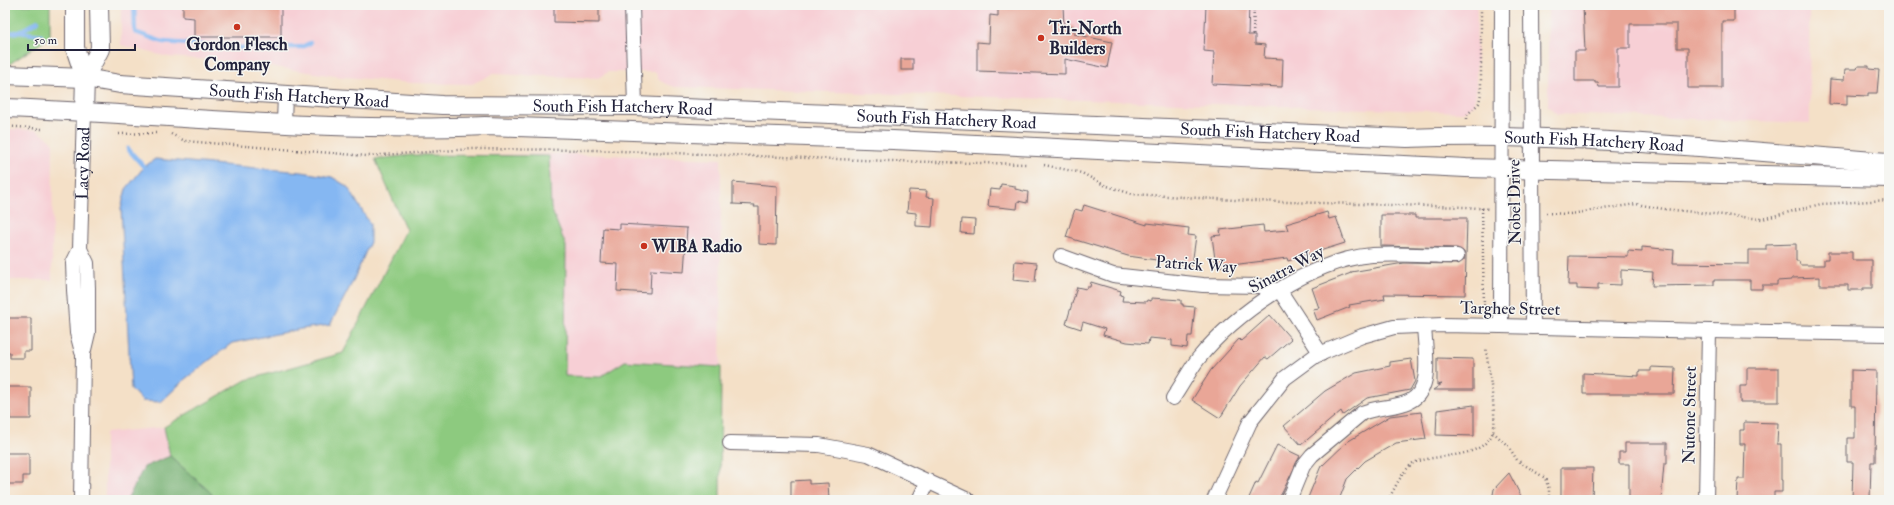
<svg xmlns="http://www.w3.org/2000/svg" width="1894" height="505" viewBox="0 0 1894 505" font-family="'IM FELL Double Pica',serif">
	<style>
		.built { fill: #f7cfd5 }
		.green { fill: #8dca7f; stroke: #58765d }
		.forest { fill: #72ae6e; stroke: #4a6854 }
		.water { fill: #85b7f2; stroke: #546c96 }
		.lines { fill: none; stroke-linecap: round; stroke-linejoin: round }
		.stream { stroke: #85b7f2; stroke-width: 4.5 }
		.building { fill: #e9a697 }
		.minor-casing { stroke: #6c646c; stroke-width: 16 }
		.major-casing { stroke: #6c646c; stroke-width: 20 }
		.path { stroke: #6c646c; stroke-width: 2.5; stroke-dasharray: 1 3; stroke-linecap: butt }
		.minor { stroke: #fff; stroke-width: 14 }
		.major { stroke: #fff; stroke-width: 18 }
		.poi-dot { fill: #c8321e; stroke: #f6f6f2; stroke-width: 1.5 }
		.labels { text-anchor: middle; stroke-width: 3; stroke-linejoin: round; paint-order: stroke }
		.poi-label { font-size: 17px; font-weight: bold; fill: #22223b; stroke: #f6f6f2; text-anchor: start }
		.street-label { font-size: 17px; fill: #22223b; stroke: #f6f6f2 }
	</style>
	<rect width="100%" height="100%" fill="#f6f6f2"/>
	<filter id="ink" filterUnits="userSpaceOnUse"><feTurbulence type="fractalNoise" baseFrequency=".025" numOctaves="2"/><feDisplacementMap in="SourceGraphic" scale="8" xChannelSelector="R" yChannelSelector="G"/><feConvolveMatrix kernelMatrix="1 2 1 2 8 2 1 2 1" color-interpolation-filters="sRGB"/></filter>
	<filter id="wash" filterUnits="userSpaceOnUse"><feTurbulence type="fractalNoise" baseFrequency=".012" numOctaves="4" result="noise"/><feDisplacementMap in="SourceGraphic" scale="16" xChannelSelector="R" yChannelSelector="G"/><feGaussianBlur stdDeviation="0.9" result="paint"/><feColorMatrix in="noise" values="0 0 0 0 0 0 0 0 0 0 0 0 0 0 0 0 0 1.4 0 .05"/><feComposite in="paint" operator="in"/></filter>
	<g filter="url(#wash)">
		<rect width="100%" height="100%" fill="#f4e0c7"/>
		<g class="built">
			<path d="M121 5H1477L1476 94 1473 105 1463 112 675 87 666 84 659 80 656 72H608L598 78 493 74 472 84 412 83 335 76 242 62 168 57 121 45Z"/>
			<path d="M1548 5H1809L1810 123 1557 114 1548 106Z"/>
			<path d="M5 129 36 130 47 137 53 143 52 280H5Z"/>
			<path d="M575 154 721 159 720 500H105V433L164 427 246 380 343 353 406 230 413 155Z"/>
		</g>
		<g class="green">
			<path d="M5 5H50V37L8 65H5Z"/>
			<path d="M413 155 549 156 551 208 566 246 565 376 600 377 625 361 721 367 720 500H214L211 493 170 456 164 427 246 380 343 353 406 230 375 159Z"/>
		</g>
		<path class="forest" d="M170 456 211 493 214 500H127L144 467Z"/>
		<path class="water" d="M155 159 302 172 332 177 348 187 370 224V242L353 281 330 325 301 329 232 343 185 379 161 402 142 401 131 389 121 208 126 189 144 167Z"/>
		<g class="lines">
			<g class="stream">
				<path d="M134 5 135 32 163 42 244 48 302 47 310 43"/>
				<path d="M19 32 38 21"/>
				<path d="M5 33 19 32 41 35"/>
				<path d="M128 149 144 167"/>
			</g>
		</g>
		<g id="blocks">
			<g class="building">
				<path d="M183 5H281V37H194V18L183 17Z"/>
				<path d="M554 5H599V23L554 22Z"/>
				<path d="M998 5H1063L1064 26H1074V34L1112 42 1107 68 1065 59V74L977 71V42L989 43 990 15 998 16Z"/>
				<path d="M1206 5H1249L1248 35H1255V44L1265 45 1264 58 1283 59 1282 87 1212 84 1214 52 1204 51Z"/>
				<path d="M1583 5H1734V21H1722V88H1688V48H1677V24H1630V48H1618V87H1599L1598 83H1595V81H1575V51H1585Z"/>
				<rect x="901" y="59" width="12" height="11"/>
				<path d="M1858 66H1869V69L1879 70 1877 93H1868V96L1847 95V105L1829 104 1830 79 1844 80 1845 69H1857Z"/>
				<path d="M733 182 777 186 776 245 759 244V207H754L755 205 733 204Z"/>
				<path d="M1001 184 1015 186V189L1028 192 1027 203 1018 201 1017 209 988 206 990 189 1000 190Z"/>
				<path d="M909 190 927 191 926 197 934 198 932 227 916 226V213L907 212Z"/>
				<path d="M1084 205 1147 225V223L1189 228 1188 235 1196 236 1192 265 1128 256 1066 237 1075 209 1082 211Z"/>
				<path d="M1327 212 1329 219 1336 217 1345 243 1288 261 1287 258 1216 267 1212 236 1221 235 1220 230 1263 225 1264 232 1288 230 1286 224Z"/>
				<path d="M1381 215H1415V218H1467L1465 295 1384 294 1385 299 1349 305 1350 307 1317 320 1313 309 1319 308 1312 288 1351 273V272L1404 263 1457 264 1464 260V252L1457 248 1381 246Z"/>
				<path d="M962 219 975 220 974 234 961 233Z"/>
				<path d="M620 224 687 228 684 272 651 270 650 293 617 291 618 264 601 263 603 228 620 229Z"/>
				<path d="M1796 244V261H1799L1800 265H1824V259H1828V252H1852V260H1872V288H1863V290H1848V285H1820V277L1792 278V280L1777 281V285H1762V289H1750V280H1714V285L1652 286 1653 272 1621 270V285L1598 284V290L1577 289V285H1568L1569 256 1628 257V251L1642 252V247L1674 250 1673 263 1749 264V250H1766V245Z"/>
				<path d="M1015 261 1037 263 1035 282 1013 280Z"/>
				<path d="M1091 282 1121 291 1120 295 1123 296 1122 301 1146 302 1147 300 1151 301V298L1181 300V304H1183V306L1195 307 1192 336H1188L1187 348 1172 346V340L1149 338 1148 344 1127 342 1103 335 1105 329 1083 322 1081 329 1066 324 1077 287 1086 289 1087 287H1090Z"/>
				<path d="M1270 315 1291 339 1268 359 1265 357 1240 386 1220 418 1192 400 1211 370 1239 339 1241 341Z"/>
				<path d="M6 318H31V351H24V358H10V352H6Z"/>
				<path d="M1437 358 1473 359V390H1433L1442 384 1437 385Z"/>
				<path d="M1411 359 1415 381 1410 390 1367 398 1343 415 1341 411 1301 445 1284 426 1325 391 1356 373 1390 366V362Z"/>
				<path d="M1651 367 1675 368 1674 394H1583V373L1639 376V371H1651Z"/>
				<path d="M1747 368H1779V402H1740V386H1747Z"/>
				<path d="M1851 370 1876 371 1875 462H1871L1870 500H1852L1853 462H1847V438H1855V406H1851Z"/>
				<path d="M5 387H31V419H10V411H5Z"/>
				<path d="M1474 405V436L1436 435 1437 410Z"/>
				<path d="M1421 412 1426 439 1396 443 1365 461 1347 479 1339 500H1307L1321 466H1322L1347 442 1390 416Z"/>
				<path d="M1744 422 1778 423 1777 444H1781V480H1782V492H1774V500H1737L1738 479H1744L1745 444H1740V430H1744Z"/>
				<path d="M1625 443H1667V464H1664L1661 500H1629V464H1619V452H1625Z"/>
				<path d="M1277 445 1300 456 1283 491 1278 500H1248L1256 482 1258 483Z"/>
				<path d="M5 453H29V476H23V484H5Z"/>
				<path d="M1561 468H1593L1592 500H1561Z"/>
				<path d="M1509 473 1523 500H1492L1494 489Z"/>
				<path d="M809 480V484L828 483 829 500H791V481Z"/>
			</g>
		</g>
	</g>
	<g filter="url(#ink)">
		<use href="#blocks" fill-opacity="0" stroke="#6c646c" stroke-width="1"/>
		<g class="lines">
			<defs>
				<g id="minor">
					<path d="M632 5 635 106"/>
					<path d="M1531 5 1533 327"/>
					<path d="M284 123 285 94"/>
					<path d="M80 249 87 263 88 288V333L83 354 81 500"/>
					<path d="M1061 256 1113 275 1203 285 1259 286 1280 291 1321 354"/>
					<path d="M1501 326 1502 5"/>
					<path id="s1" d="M82 352 77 333 74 290 73 263 80 249 84 112"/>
					<path d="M1173 398C1182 385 1189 371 1198 359 1235 313 1311 260 1372 255 1400 253 1429 256 1457 256"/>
					<path d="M730 443 819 445 868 454 968 500"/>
					<path d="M919 500 928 481"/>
					<path d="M1214 500 1250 422 1285 378 1315 356 1362 336 1394 327 1442 325 1501 326 1709 331 1889 334"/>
					<path d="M1289 500 1303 466 1312 455 1362 413C1376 407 1391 408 1405 403 1435 394 1425 351 1424 326"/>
					<path d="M1706 500 1709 331"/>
				</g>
				<g id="major">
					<path d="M75 5V48L85 78 84 112"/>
					<path id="s2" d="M5 75 85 78 120 84 442 105 635 106 1407 138C1568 132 1729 150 1889 162"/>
					<path d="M85 78 100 49 99 5"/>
					<path d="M5 108C165 114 325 133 485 126L893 140 1466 168 1889 178"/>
				</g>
			</defs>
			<use href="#minor" class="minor-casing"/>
			<use href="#major" class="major-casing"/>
			<g class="path">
				<path d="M1253 35 1254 5"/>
				<path d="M1467 119V115L1479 103 1481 93V5"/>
				<path d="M5 126 42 129"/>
				<path d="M119 134 156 133"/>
				<path d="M171 134 185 141 367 156 473 149 594 150 888 161 1027 164"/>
				<path d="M1044 165 1082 173 1104 185 1132 194 1251 201 1466 207 1489 209"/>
				<path d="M1482 208 1484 307"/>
				<path d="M1546 213 1570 214 1636 204 1664 209 1762 219 1821 204 1889 200"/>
				<path d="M1493 432 1509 447 1517 460 1545 478 1549 489V500"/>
				<path d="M1388 500C1395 488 1401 473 1412 464 1414 462 1419 461 1423 460 1445 454 1483 458 1493 432 1498 418 1487 365 1486 347"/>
			</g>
			<use href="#minor" class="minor"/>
			<use href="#major" class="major"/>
		</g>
	</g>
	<g class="poi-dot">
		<circle cx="237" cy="27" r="4"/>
		<circle cx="1041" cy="38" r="4"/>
		<circle cx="644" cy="246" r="4"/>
	</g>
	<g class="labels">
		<g class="poi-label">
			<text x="1049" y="34">Tri-North<tspan x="1049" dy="20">Builders</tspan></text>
			<text x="237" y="50" text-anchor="middle">Gordon Flesch<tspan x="237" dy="20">Company</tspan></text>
			<text x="652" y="252">WIBA Radio</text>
		</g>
		<g class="street-label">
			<text dy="6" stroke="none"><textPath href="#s2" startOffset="295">South Fish Hatchery Road</textPath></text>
			<text dy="6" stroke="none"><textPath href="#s2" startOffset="619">South Fish Hatchery Road</textPath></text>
			<text dy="6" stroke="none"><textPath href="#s2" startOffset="943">South Fish Hatchery Road</textPath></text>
			<text dy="6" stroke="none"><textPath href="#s2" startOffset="1267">South Fish Hatchery Road</textPath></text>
			<text dy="6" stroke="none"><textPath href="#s2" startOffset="1591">South Fish Hatchery Road</textPath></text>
			<text dy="6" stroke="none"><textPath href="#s1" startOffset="191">Lacy Road</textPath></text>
			<text transform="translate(1514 202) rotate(-91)" y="6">Nobel Drive</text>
			<text transform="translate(1196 264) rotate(4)" y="6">Patrick Way</text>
			<text transform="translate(1286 269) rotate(-28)" y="6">Sinatra Way</text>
			<text transform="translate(1510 308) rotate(1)" y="6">Targhee Street</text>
			<text transform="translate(1689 415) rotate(-89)" y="6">Nutone Street</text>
		</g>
	</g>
	<rect width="1894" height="505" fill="none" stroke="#f6f6f2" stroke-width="20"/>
	<path d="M28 44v6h107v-6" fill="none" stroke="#22223b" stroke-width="2"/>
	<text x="34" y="44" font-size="12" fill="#22223b" stroke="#f6f6f2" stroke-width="3" paint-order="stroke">50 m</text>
</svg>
